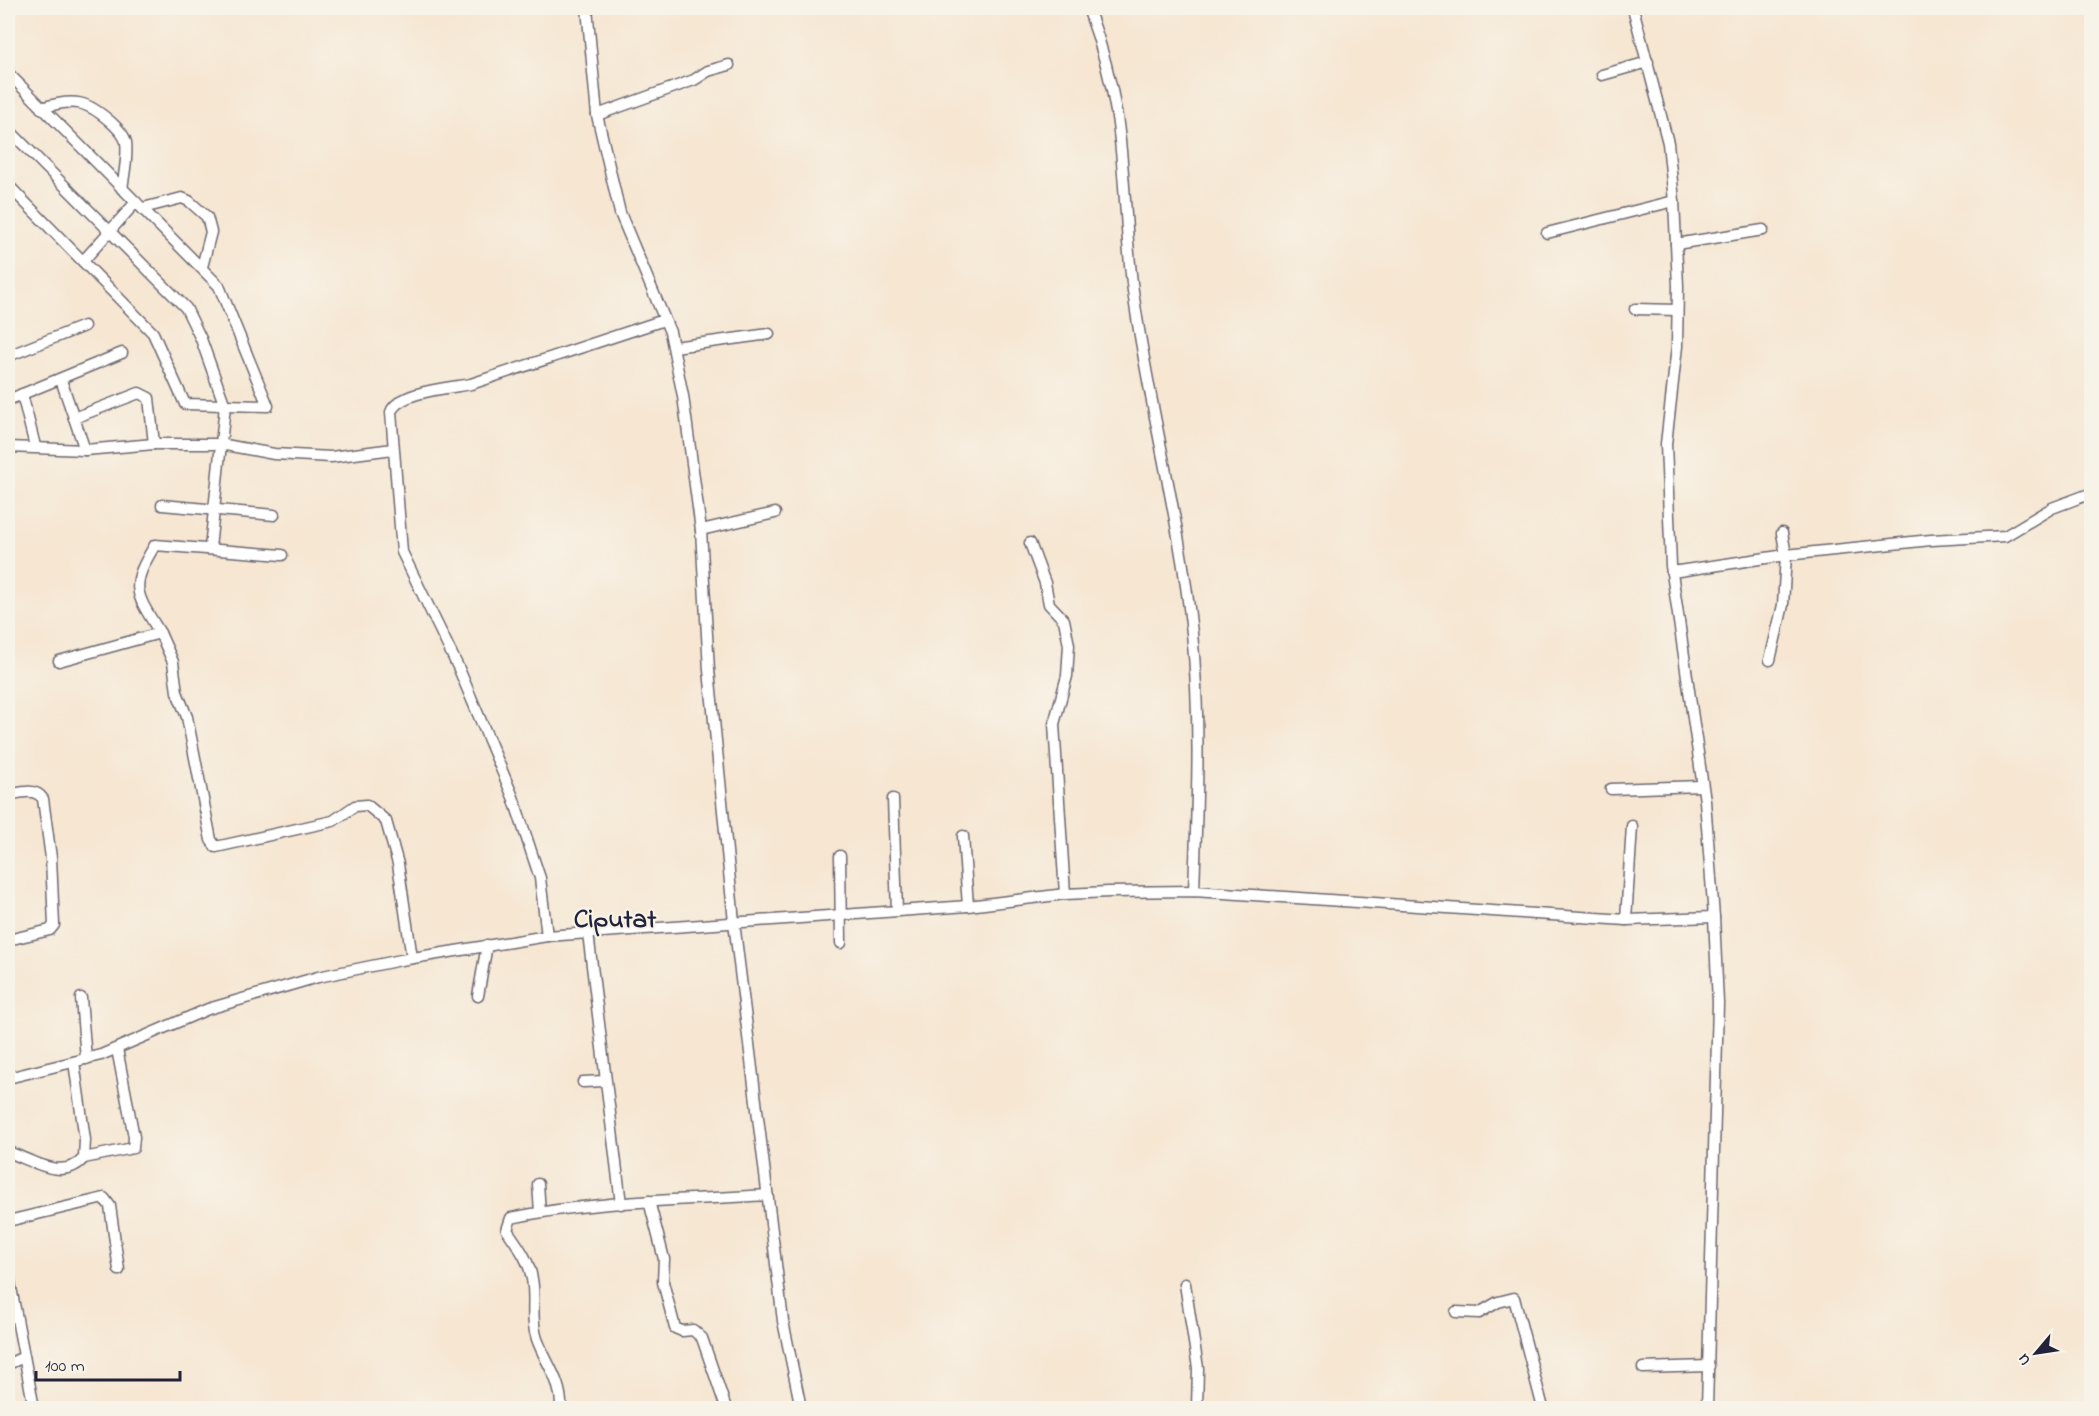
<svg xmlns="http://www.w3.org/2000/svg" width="2099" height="1416" viewBox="0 0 2099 1416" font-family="'Indie Flower',sans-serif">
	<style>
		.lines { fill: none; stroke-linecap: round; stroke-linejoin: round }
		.street-casing { stroke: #6c6770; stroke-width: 13 }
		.street { stroke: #fff; stroke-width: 10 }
		.labels { text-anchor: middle; stroke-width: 4.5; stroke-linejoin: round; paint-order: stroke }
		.quarter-label { font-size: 27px; font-weight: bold; fill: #22223b; stroke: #f7f3e8 }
	</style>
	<rect width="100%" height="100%" fill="#f7f3e8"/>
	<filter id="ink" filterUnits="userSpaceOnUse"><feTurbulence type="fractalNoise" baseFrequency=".0167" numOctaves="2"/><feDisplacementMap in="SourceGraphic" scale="12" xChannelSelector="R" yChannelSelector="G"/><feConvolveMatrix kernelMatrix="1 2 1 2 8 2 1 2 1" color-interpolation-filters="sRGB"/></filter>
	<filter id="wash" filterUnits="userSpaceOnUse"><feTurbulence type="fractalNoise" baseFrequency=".008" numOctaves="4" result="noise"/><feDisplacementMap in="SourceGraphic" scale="24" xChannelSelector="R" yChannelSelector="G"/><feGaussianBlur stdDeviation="1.35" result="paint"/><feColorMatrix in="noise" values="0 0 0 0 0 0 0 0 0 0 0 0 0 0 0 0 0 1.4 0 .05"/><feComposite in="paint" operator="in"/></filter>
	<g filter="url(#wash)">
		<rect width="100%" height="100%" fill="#f6e6d2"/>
	</g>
	<g filter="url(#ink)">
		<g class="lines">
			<defs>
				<g id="street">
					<path d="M587 8 597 115 620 213 670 332 683 396 701 530 709 670 734 922 783 1321 801 1408"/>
					<path d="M1088 8C1101 43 1111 79 1117 117 1126 177 1125 238 1134 298 1150 410 1180 520 1192 633 1201 720 1197 803 1194 891"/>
					<path d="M1633 8 1668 143 1674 201 1678 286 1677 346 1666 444 1671 566 1705 801 1714 917 1718 1003 1707 1408"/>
					<path d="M8 73 219 286 268 406 185 404 153 333 8 185"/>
					<path d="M1602 75 1648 62"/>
					<path d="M41 108C74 98 87 100 113 124 118 129 124 134 126 142 128 157 124 174 122 189"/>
					<path d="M597 115 694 80 708 71 729 65"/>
					<path d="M8 129 186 308 201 339 225 406 210 548"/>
					<path d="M143 208 182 198 189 201 207 217 211 232 202 267"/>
					<path d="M1547 233 1674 201"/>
					<path d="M1676 244 1763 230"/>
					<path d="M83 261 136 202"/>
					<path d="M1635 309 1677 310"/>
					<path d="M674 347 769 334"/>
					<path d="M8 356 84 326"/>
					<path d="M61 380 85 450"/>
					<path d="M22 394 35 446"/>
					<path d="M8 400 122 353"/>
					<path d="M74 418 139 393 149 398 154 444"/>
					<path d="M8 447 85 450 154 444H220L274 454 331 457 393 449"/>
					<path d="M162 505 274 515"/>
					<path d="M701 530 775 513"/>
					<path d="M1030 543 1045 583 1049 604 1064 620 1069 645 1067 676 1054 724 1065 894"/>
					<path d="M1672 572 1786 555 1931 540 2005 536 2052 508 2092 493"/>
					<path d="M160 633 173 662 177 692 187 717 211 840 216 847 333 821 355 806 367 805 386 821 398 864 412 958"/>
					<path d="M1770 660 1783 605 1786 555 1782 533"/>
					<path d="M59 661 160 633C135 592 129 588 155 545L282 555"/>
					<path d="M1611 789 1702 786"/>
					<path d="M8 795C20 793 35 787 43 799L51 858 54 925 50 930 8 940"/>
					<path d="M893 799 897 911"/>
					<path d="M963 836 968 906"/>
					<path d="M840 856 841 943"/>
					<path d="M1626 920 1632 826"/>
					<path d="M588 933 621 1204"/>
					<path d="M547 936 540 878 513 797 459 669 402 552 391 412C399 391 451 388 471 384L664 320"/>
					<path d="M478 996 487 945"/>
					<path d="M81 998 86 1059"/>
					<path d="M8 1078 101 1055 208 1009 318 977 401 960 547 936 968 906 1065 894 1109 892 1194 891 1626 920 1714 917"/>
					<path d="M583 1082 605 1081"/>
					<path d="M8 1152C32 1160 63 1182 84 1158L85 1140 74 1062"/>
					<path d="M84 1158 133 1148 134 1137 117 1049"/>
					<path d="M538 1184 540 1212"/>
					<path d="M649 1201 664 1259 663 1282 675 1328 682 1331 693 1330 702 1338 726 1408"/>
					<path d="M8 1221 104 1198 110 1206 119 1270"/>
					<path d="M8 1272 34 1408"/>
					<path d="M1185 1284 1198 1368 1197 1408"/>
					<path d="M1456 1312 1479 1313 1498 1302 1514 1298 1543 1408"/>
					<path d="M8 1364 24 1357"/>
					<path d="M1643 1368 1709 1366"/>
					<path d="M561 1408C562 1381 546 1364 537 1339 530 1319 536 1299 532 1279 529 1260 518 1246 507 1230L511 1218C595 1200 682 1201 767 1195"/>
				</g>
			</defs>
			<use href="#street" class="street-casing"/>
			<use href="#street" class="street"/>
		</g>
	</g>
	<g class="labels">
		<g class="quarter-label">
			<text x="615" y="927">Ciputat</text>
		</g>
	</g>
	<rect width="2099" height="1416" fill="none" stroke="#f7f3e8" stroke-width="30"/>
	<g transform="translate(2036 1353) rotate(241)" stroke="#f7f3e8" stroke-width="4.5" paint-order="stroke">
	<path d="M0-4.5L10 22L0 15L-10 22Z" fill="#22223b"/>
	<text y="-9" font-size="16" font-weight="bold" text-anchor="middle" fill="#22223b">U</text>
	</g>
	<path d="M36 1371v9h144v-9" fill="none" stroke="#22223b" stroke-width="3"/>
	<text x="45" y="1371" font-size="18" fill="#22223b" stroke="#f7f3e8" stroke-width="4.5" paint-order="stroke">100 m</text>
</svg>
